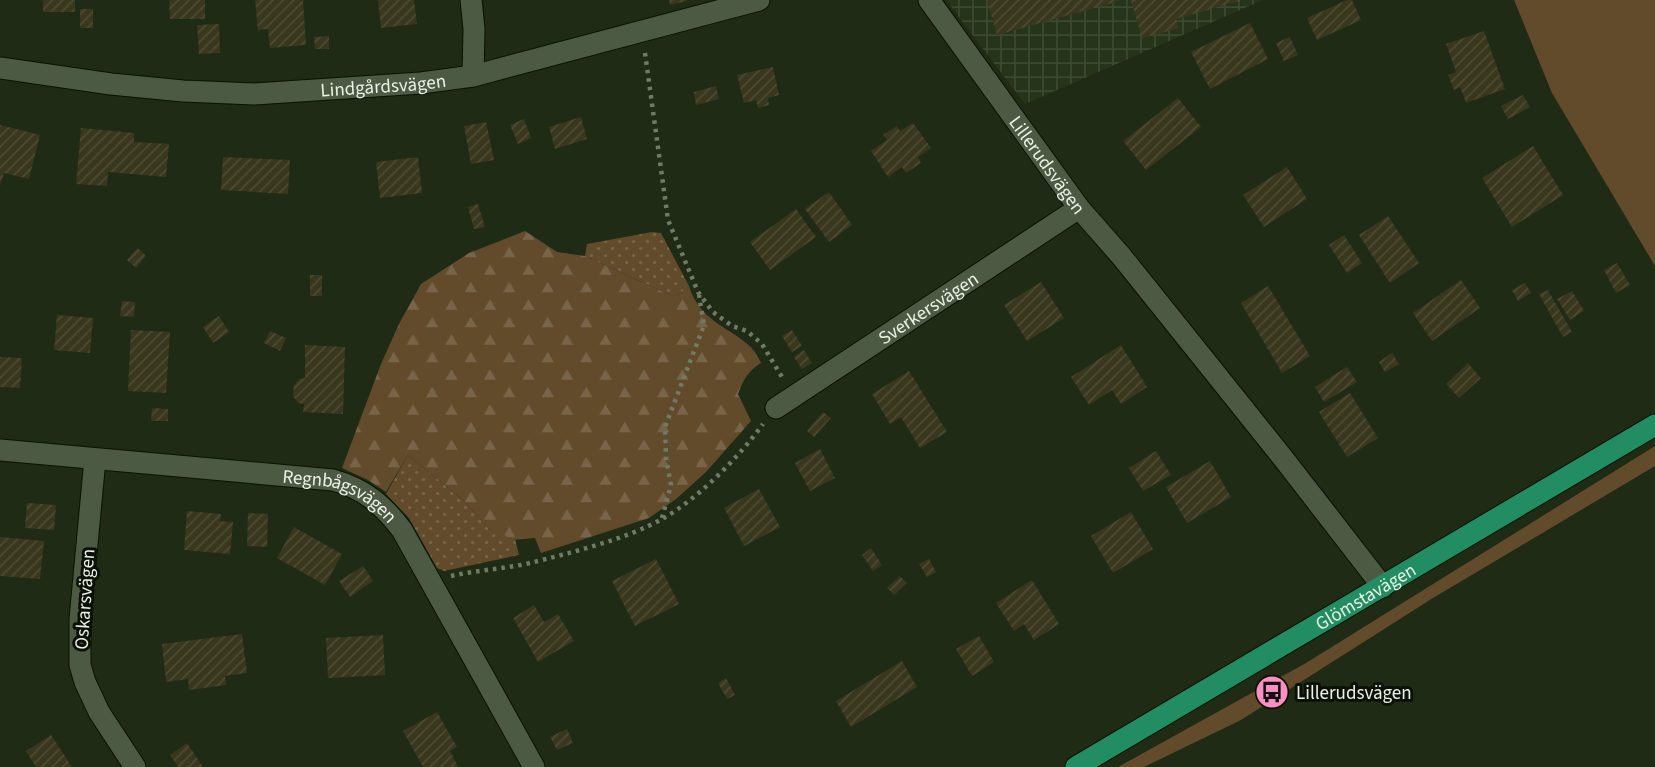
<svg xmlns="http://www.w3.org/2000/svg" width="1655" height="767" viewBox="0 0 1655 767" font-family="'Source Sans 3',sans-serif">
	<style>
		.industrial { fill: url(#industrial-grid) }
		.grass { fill: #614b2a }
		.forest { fill: url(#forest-firs) }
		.park { fill: url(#park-dots) }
		.building { fill: url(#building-hatch) }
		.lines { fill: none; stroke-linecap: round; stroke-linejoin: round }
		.minor-casing { stroke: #081302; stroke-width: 23 }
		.major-casing { stroke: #081302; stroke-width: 23 }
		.path { stroke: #6f7a67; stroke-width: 4.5; stroke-dasharray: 3.5 5; stroke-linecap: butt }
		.minor { stroke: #4c5a43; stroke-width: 21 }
		.major { stroke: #228d62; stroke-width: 21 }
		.labels { text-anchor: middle; stroke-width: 6; stroke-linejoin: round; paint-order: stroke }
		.street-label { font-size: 19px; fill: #eaf2e4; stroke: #0c1108 }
		.poi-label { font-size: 19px; fill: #eaf2e4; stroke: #0c1108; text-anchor: start }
	</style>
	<defs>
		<pattern id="industrial-grid" width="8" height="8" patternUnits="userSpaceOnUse" patternTransform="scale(1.75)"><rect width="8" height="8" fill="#26351a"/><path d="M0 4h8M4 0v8" fill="none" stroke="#3b4930"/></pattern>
		<pattern id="forest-firs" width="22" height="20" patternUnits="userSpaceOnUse" patternTransform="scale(1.75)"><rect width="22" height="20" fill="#614b2a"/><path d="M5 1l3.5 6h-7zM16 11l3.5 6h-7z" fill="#786549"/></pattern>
		<pattern id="park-dots" width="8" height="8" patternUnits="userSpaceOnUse" patternTransform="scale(1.75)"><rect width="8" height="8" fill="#614b2a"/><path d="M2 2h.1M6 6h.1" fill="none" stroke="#786549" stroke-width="1.8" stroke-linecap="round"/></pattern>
		<pattern id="building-hatch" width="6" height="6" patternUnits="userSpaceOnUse" patternTransform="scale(1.75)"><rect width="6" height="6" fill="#39371d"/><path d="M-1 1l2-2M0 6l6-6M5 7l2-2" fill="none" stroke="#4c4b33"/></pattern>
	</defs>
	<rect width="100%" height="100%" fill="#1f2b15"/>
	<path class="industrial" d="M946 0H1263L1025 104Z"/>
	<g class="grass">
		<path d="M1514 0H1655V266L1552 93Z"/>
		<path d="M1655 446V466L1433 598 1241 720 1144 767H1118L1306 663Z"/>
	</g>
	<path class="forest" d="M525 231 557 252 585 256 675 297 689 286C703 331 748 329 761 363 748 371 743 380 738 394L751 421 706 472 676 499 649 518 541 553 535 538 512 540 490 530 463 500 408 455 386 492 368 480 342 468 381 364 399 324 421 284 469 253Z"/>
	<g class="park">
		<path d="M652 232 661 233 689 286 675 297 585 256 587 244Z"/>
		<path d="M408 455 463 500 490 530 515 539 519 555 444 571 437 568 409 518 386 494Z"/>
	</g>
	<g class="building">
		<rect x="43" y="0" width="32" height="12"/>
		<path d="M169 0H205V19H170Z"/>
		<path d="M255 0H303L306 45 270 48 268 29 258 30Z"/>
		<path d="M378 0H414L417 24 381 28Z"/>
		<path d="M669 0H686L687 1 670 5Z"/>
		<path d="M987 0H1119V1L997 35Z"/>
		<path d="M1131 0H1239V1L1176 19 1179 28 1142 38Z"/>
		<path d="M1347 0H1352L1361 20 1317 40 1307 18Z"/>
		<rect x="80" y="9" width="13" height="19"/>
		<path d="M1250 23 1268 59 1210 89 1191 52Z"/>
		<path d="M219 24 220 53 199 54 197 25Z"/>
		<path d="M1484 31 1505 89 1466 103 1460 87 1454 90 1448 75 1456 72 1446 44Z"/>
		<path d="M329 36V49H315L314 37Z"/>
		<path d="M1290 37 1298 55 1284 61 1276 43Z"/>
		<path d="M773 67 779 95 768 98 769 105 758 108 756 100 744 103 737 75Z"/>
		<path d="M716 86 719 99 696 105 694 92Z"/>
		<path d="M1523 95 1530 107 1508 119 1501 106Z"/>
		<path d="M1178 98 1201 127 1146 170 1123 141Z"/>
		<path d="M581 117 587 139 555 149 549 127Z"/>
		<path d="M524 119 531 138 518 144 510 125Z"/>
		<path d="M486 122 494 160 471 164 464 126Z"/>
		<path d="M913 123 931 148 918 157 921 163 906 173 902 167 888 177 871 151 887 140 883 135 897 126 900 131Z"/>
		<path d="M0 125 40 135 29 179 4 173 0 186Z"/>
		<path d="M81 128 134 133V142L169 144 166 177 108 172 107 186 76 184Z"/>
		<path d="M1533 146 1563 195 1512 227 1482 178Z"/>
		<path d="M223 157 290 160 288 194 221 190Z"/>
		<path d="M418 157 422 193 380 198 376 162Z"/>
		<path d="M1287 167 1307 199 1264 227 1243 195Z"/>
		<path d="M829 192 852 225 829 242 805 209Z"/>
		<path d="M478 204 485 227 474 229 468 207Z"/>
		<path d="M796 209 816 237 770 270 750 242Z"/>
		<path d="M1388 216 1419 263 1390 283 1359 235Z"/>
		<path d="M1344 235 1362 263 1347 273 1329 245Z"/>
		<path d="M138 248 146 256 136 268 127 260Z"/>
		<path d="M1617 263 1630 285 1616 293 1604 270Z"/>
		<rect x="310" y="275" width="12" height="21"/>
		<path d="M1461 280 1480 308 1432 341 1413 313Z"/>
		<path d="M1041 282 1064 318 1027 341 1004 305Z"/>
		<path d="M1525 283 1531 293 1518 301 1512 290Z"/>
		<path d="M1268 286 1310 356 1282 373 1241 303Z"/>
		<path d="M1548 290 1572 332 1563 337 1539 294Z"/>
		<path d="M1572 291 1584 311 1570 320 1557 299Z"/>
		<path d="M122 301 135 302 134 317 120 316Z"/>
		<path d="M57 315 93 318 90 353 54 350Z"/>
		<path d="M219 316 229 332 213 343 203 327Z"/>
		<path d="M131 330 170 332 166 393 128 391Z"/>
		<path d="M792 330 802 346 792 352 782 336Z"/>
		<path d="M270 331 286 338 280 351 264 343Z"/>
		<path d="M305 345 345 347 343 414 303 412 304 404 298 403 293 396 294 385 300 379 305 378Z"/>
		<path d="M1121 345 1147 387 1121 404 1112 390 1089 405 1071 377Z"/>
		<path d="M804 350 812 363 802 369 794 357Z"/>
		<path d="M1392 353 1399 364 1385 372 1379 362Z"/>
		<path d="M0 357 22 358 20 388 0 387Z"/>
		<path d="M1468 363 1481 378 1459 398 1446 384Z"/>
		<path d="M1347 367 1357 382 1324 402 1315 387Z"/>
		<path d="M909 371 947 432 920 448 901 417 890 424 872 394Z"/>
		<path d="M1350 393 1378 438 1347 457 1319 412Z"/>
		<path d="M152 408 168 409V421H151Z"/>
		<path d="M823 412 831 418 814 437 807 431Z"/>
		<path d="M820 449 835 478 810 491 795 463Z"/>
		<path d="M1156 451 1171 475 1143 491 1129 468Z"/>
		<path d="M1210 461 1231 497 1187 523 1166 487Z"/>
		<path d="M759 489 780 527 744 546 724 508Z"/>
		<path d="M27 503 56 505 54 530 25 528Z"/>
		<path d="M187 511 221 514 220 521 233 522 230 554 184 550Z"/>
		<path d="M1131 512 1153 549 1113 573 1091 536Z"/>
		<path d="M248 513 268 514 267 547 247 546Z"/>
		<path d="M294 527 342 554 325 585 277 558Z"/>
		<path d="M0 537 44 541 40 579 0 576Z"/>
		<path d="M871 548 882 565 873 571 862 555Z"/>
		<path d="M656 559 679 604 635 626 612 581Z"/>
		<path d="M929 559 936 572 927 577 919 564Z"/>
		<path d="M363 566 373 581 350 597 339 581Z"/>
		<path d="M900 576 907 583 894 595 887 588Z"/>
		<path d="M1032 580 1059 624 1034 640 1024 624 1014 631 996 603Z"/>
		<path d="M534 605 544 622 558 614 574 641 538 662 513 618Z"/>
		<path d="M242 634 247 673 225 676 226 685 189 690 188 679 166 682 162 644Z"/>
		<path d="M383 635 385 675 328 678 326 638Z"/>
		<path d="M979 636 994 662 972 676 956 649Z"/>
		<path d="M902 661 917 687 851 727 836 701Z"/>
		<path d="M726 678 735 695 727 699 718 683Z"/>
		<path d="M437 712 457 747 450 751 458 767H423L403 731Z"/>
		<path d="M567 729 573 743 557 750 550 737Z"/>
		<path d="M51 735 72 767H36L26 751Z"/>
		<path d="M187 743 203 767H178L170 755Z"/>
	</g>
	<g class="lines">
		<defs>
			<g id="minor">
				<path d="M471 0 474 29 473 76"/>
				<path id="s1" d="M929 0 1079 208 1122 257 1283 458 1383 587"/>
				<path id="s2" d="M0 68 111 84 183 91 254 94 421 83 473 76 759 0"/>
				<path id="s3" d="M776 408 1079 208"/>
				<path id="s4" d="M0 450 333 480C365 489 383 505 402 530L534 767"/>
				<path d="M95 459 80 619V665L85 682 99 712 135 767"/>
			</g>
			<g id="major">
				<path id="s5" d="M1076 767 1655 425"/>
			</g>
		</defs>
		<use href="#minor" class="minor-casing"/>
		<use href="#major" class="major-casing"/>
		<g class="path">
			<path d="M645 53 668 220 698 292 713 312 732 326 747 331 762 344 782 377"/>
			<path d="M662 518 671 485 666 458 665 427 704 325 699 295"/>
			<path d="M451 576C477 570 504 569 530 563 570 553 627 539 662 519 698 499 739 457 763 424"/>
		</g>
		<use href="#minor" class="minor"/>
		<use href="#major" class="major"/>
	</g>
	<defs>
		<symbol id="bus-disc" viewBox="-11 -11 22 22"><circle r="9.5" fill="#fc8fc2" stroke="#0c1108"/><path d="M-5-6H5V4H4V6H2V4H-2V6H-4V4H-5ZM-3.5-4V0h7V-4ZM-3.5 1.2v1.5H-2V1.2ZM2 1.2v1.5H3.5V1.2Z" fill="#111"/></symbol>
	</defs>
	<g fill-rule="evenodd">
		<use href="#bus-disc" x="1253" y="673" width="38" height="38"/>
	</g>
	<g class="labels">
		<g class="street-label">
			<text dy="7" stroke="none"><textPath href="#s2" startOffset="385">Lindgårdsvägen</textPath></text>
			<text dy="7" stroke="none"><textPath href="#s1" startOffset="203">Lillerudsvägen</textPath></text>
			<text dy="7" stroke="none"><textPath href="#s3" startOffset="182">Sverkersvägen</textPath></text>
			<text dy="7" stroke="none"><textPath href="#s4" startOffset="346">Regnbågsvägen</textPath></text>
			<text dy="7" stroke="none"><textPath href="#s5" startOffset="336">Glömstavägen</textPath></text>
			<text transform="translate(84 599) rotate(-86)" y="7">Oskarsvägen</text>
		</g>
		<g class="poi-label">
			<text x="1296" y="699">Lillerudsvägen</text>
		</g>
	</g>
</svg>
